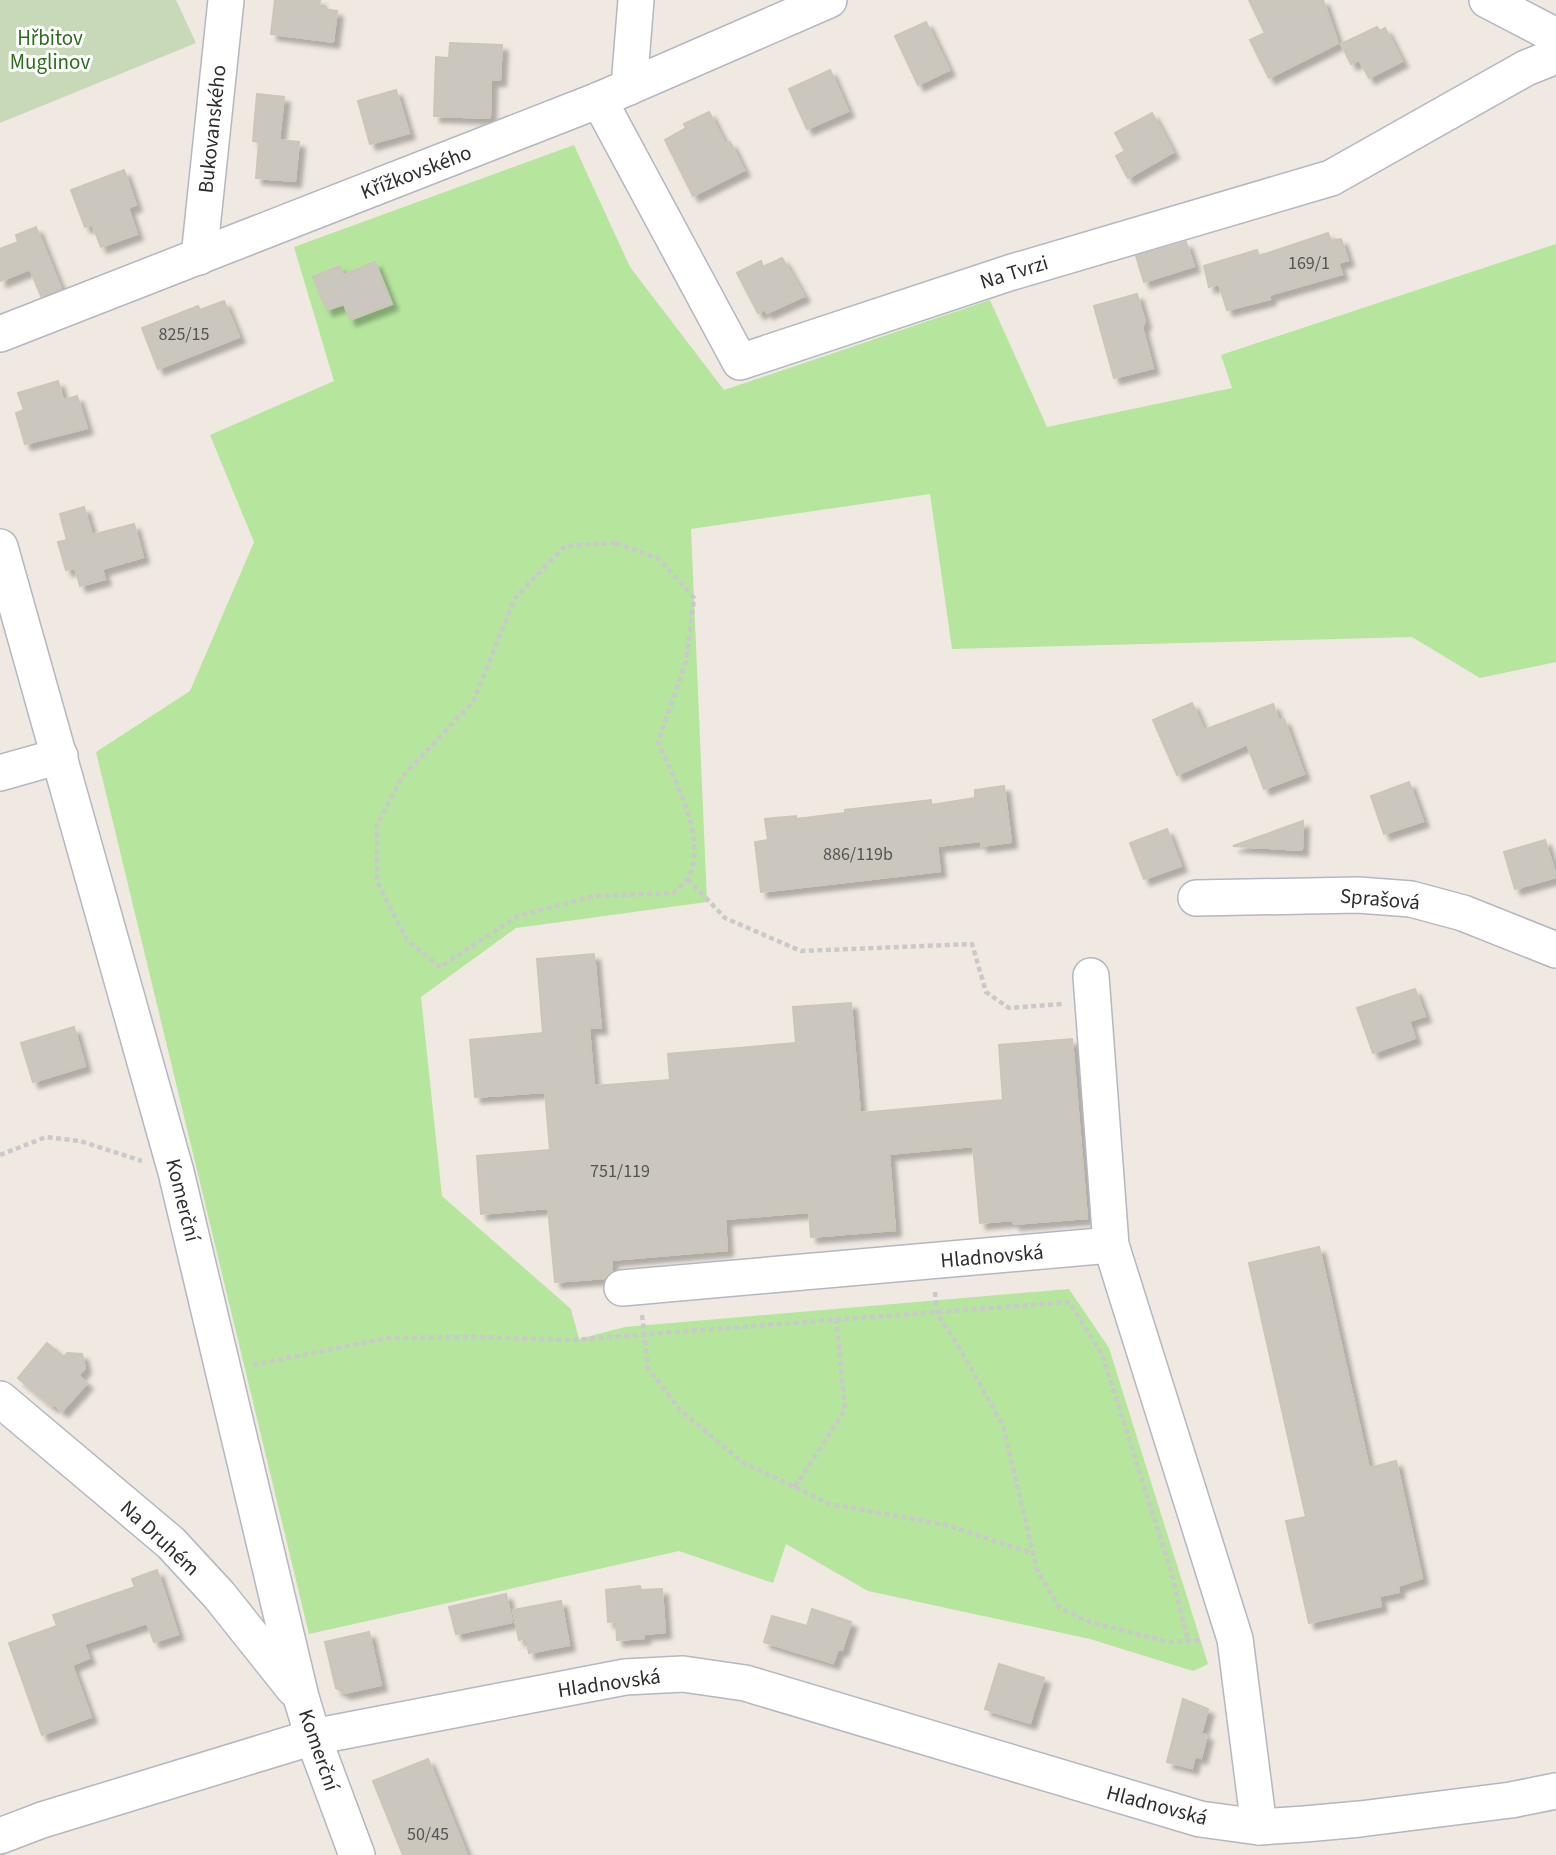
<svg xmlns="http://www.w3.org/2000/svg" width="1556" height="1855" viewBox="0 0 1556 1855" font-family="'Source Sans 3',sans-serif">
	<style>
		.green { fill: #b6e59e }
		.cemetery { fill: #c8d9b8 }
		.building { fill: #cbc7bf; stroke: #cbc5ba; stroke-width: 2; filter: url(#shadow) }
		.lines { fill: none; stroke-linecap: round; stroke-linejoin: round }
		.minor-casing { stroke: #b4b7c1; stroke-width: 38 }
		.path { stroke: #c9c9c9; stroke-width: 4.5; stroke-dasharray: 5 3.5; stroke-linecap: butt }
		.minor { stroke: #fff; stroke-width: 35 }
		.labels { text-anchor: middle; stroke-width: 6; stroke-linejoin: round; paint-order: stroke }
		.number-label { font-size: 18px; fill: #555452 }
		.park-label { font-size: 21px; fill: #2c6e1b; stroke: #fff }
		.street-label { font-size: 21px; fill: #2e2e2e; stroke: #fff }
	</style>
	<defs>
		<filter id="shadow"><feDropShadow dx="6" dy="6" stdDeviation="2" flood-color="#0004"/></filter>
	</defs>
	<rect width="100%" height="100%" fill="#efe9e1"/>
	<path class="green" d="M574 145 630 267 724 390 990 300 1047 427 1232 388 1221 355 1556 244V662L1480 678 1412 637 952 649 930 494 691 529 707 902 516 928 421 997 442 1196 571 1309 579 1339 625 1327 1069 1289 1109 1348 1208 1664 1193 1671 1090 1639 868 1591 786 1544 773 1583 679 1551 309 1634 96 752 190 691 254 542 210 435 334 381 294 247Z"/>
	<path class="cemetery" d="M0 0H176L196 43 0 123Z"/>
	<g class="building">
		<path d="M275 0H320L319 8 337 11 333 42 271 34Z"/>
		<path d="M1249 0H1323L1338 43 1269 78 1250 40 1265 33Z"/>
		<path d="M926 22 949 70 918 85 895 36Z"/>
		<path d="M1377 27 1380 31 1385 28 1402 61 1369 78 1359 60 1351 64 1341 44Z"/>
		<path d="M450 43 502 45 500 80H491L490 118 434 116 436 57 449 58Z"/>
		<path d="M830 70 848 111 807 129 789 89Z"/>
		<path d="M396 90 409 133 370 144 358 101Z"/>
		<path d="M257 94 284 97 279 140 299 142 295 181 256 178 259 142 253 141Z"/>
		<path d="M709 112 725 144 730 142 744 170 693 196 665 140 686 128 684 124Z"/>
		<path d="M1152 113 1173 152 1128 178 1116 156 1125 151 1115 133Z"/>
		<path d="M124 170 136 205 128 208 137 234 101 247 92 224 85 227 71 190Z"/>
		<path d="M36 227 61 289 41 296 30 269 0 281V249L18 242 16 235Z"/>
		<path d="M1328 233 1331 241 1341 239 1348 260 1338 263 1342 274 1269 295 1270 299 1227 310 1219 284 1209 287 1204 266 1257 250 1259 256Z"/>
		<path d="M1186 242 1194 266 1144 282 1136 256Z"/>
		<path d="M782 258 804 296 767 313 765 309 758 313 737 273 761 261 763 267Z"/>
		<path d="M375 262 392 304 350 320 344 304 327 310 313 277 340 266 343 275Z"/>
		<path d="M1137 294 1145 322 1142 327 1153 368 1114 378 1094 306Z"/>
		<path d="M224 301 239 337 158 369 142 328 198 306 200 310Z"/>
		<path d="M58 381 63 400 77 396 87 428 25 444 16 413 24 410 18 393Z"/>
		<path d="M84 507 92 535 134 524 143 557 102 569 105 579 80 586 75 568 66 570 58 542 67 540 60 514Z"/>
		<path d="M1192 703 1204 730 1273 704 1279 721 1284 719 1304 774 1264 789 1247 744 1177 775 1153 720Z"/>
		<path d="M1409 782 1423 821 1384 834 1371 796Z"/>
		<path d="M1004 786 1011 842 981 846V841L937 846 940 871 761 892 755 842 768 840 765 819 796 816V819L845 813V810L931 800V805L975 798V790Z"/>
		<path d="M1303 821 1302 850 1233 846Z"/>
		<path d="M1167 829 1181 866 1144 879 1130 843Z"/>
		<path d="M1545 840 1556 877 1515 889 1504 852Z"/>
		<path d="M594 954 601 1028H589L594 1086 670 1080 668 1054 796 1043 793 1007 851 1003 860 1113 1003 1100 999 1045 1072 1039 1087 1218 1014 1224 1013 1220 980 1223 973 1146 889 1154 895 1230 811 1237 809 1212 725 1219 727 1250 611 1260 612 1271 605 1278 555 1282 548 1208 481 1214 477 1156 550 1150 545 1092 475 1097 470 1040 543 1033 537 959Z"/>
		<path d="M1415 989 1425 1016 1409 1021 1415 1038 1373 1053 1357 1008Z"/>
		<path d="M74 1027 85 1066 33 1082 21 1043Z"/>
		<path d="M1319 1247 1369 1468 1396 1461 1422 1578 1398 1586 1399 1592 1379 1596 1381 1606 1309 1623 1286 1521 1306 1517 1249 1263Z"/>
		<path d="M47 1343 64 1357 67 1353 82 1354 85 1368 78 1375 87 1383 62 1411 54 1404 52 1406 18 1378Z"/>
		<path d="M157 1570 178 1634 154 1642 147 1623 84 1644 89 1658 72 1665 91 1717 42 1735 9 1643 57 1626 53 1615 135 1587 132 1579Z"/>
		<path d="M640 1586 641 1590 662 1589 665 1632 644 1634V1638L617 1640 616 1621 608 1622 606 1590Z"/>
		<path d="M506 1594 512 1622 456 1634 449 1607Z"/>
		<path d="M561 1601 569 1645 529 1653 526 1638 519 1640 513 1610Z"/>
		<path d="M812 1609 851 1622 842 1650 838 1649 833 1663 764 1642 772 1616 807 1626Z"/>
		<path d="M369 1632 381 1685 345 1693 336 1688 325 1642Z"/>
		<path d="M999 1664 1044 1678 1030 1723 985 1709Z"/>
		<path d="M1183 1699 1208 1709 1201 1734 1207 1735 1201 1758 1195 1756 1192 1768 1167 1762Z"/>
		<path d="M428 1759 467 1855H403L373 1781Z"/>
	</g>
	<g class="lines">
		<defs>
			<g id="minor">
				<path d="M1487 0 1556 36"/>
				<path d="M629 87 636 0"/>
				<path d="M599 100 740 362 1009 273 1331 178 1526 68 1556 56"/>
				<path d="M199 257 226 0"/>
				<path d="M0 334 599 100 829 0"/>
				<path d="M0 547 176 1172 301 1697 313 1737 357 1855"/>
				<path d="M0 773 60 756"/>
				<path d="M1196 898 1358 895 1411 899 1463 913 1556 950"/>
				<path d="M1091 976 1111 1245 1235 1639 1259 1827"/>
				<path d="M622 1288 1111 1245"/>
				<path d="M0 1399 171 1543 219 1595 294 1689"/>
				<path d="M0 1836 42 1820 313 1737 625 1677 683 1674 745 1683 1200 1819 1259 1827 1305 1824 1360 1819 1511 1800 1556 1791"/>
			</g>
		</defs>
		<use href="#minor" class="minor-casing"/>
		<g class="path">
			<path d="M616 543 659 559 694 598 686 662 658 742C673 778 709 839 688 878 685 883 677 889 673 893L594 896 518 916 440 967 407 940 377 882V825L403 776 473 702 515 598 565 546Z"/>
			<path d="M688 879 725 918 801 951 972 944 986 992 1009 1008 1063 1004"/>
			<path d="M0 1155 46 1137 80 1141 142 1161"/>
			<path d="M935 1292 937 1314 956 1342 1003 1425 1037 1570 1060 1608 1090 1622 1168 1642 1202 1640"/>
			<path d="M642 1315 648 1368 680 1410 742 1462 830 1504 946 1525 1034 1554"/>
			<path d="M253 1365 388 1338 473 1337 572 1340 1069 1302 1102 1354 1171 1571 1188 1641"/>
			<path d="M795 1487 845 1410 836 1318"/>
		</g>
		<use href="#minor" class="minor"/>
	</g>
	<g class="labels">
		<g class="number-label">
			<text x="1309" y="269">169/1</text>
			<text x="184" y="340">825/15</text>
			<text x="858" y="860">886/119b</text>
			<text x="620" y="1177">751/119</text>
			<text x="428" y="1840">50/45</text>
		</g>
		<g class="park-label">
			<text x="50" y="45">Hřbitov<tspan x="50" dy="24">Muglinov</tspan></text>
		</g>
		<g class="street-label">
			<text transform="translate(212 129) rotate(-84)" y="7">Bukovanského</text>
			<text transform="translate(416 172) rotate(-21)" y="7">Křížkovského</text>
			<text transform="translate(1014 272) rotate(-17)" y="7">Na Tvrzi</text>
			<text transform="translate(1380 899) rotate(5)" y="7">Sprašová</text>
			<text transform="translate(183 1200) rotate(76)" y="7">Komerční</text>
			<text transform="translate(992 1256) rotate(-5)" y="7">Hladnovská</text>
			<text transform="translate(160 1538) rotate(43)" y="7">Na Druhém</text>
			<text transform="translate(609 1683) rotate(-8)" y="7">Hladnovská</text>
			<text transform="translate(319 1750) rotate(71)" y="7">Komerční</text>
			<text transform="translate(1157 1805) rotate(15)" y="7">Hladnovská</text>
		</g>
	</g>
</svg>
